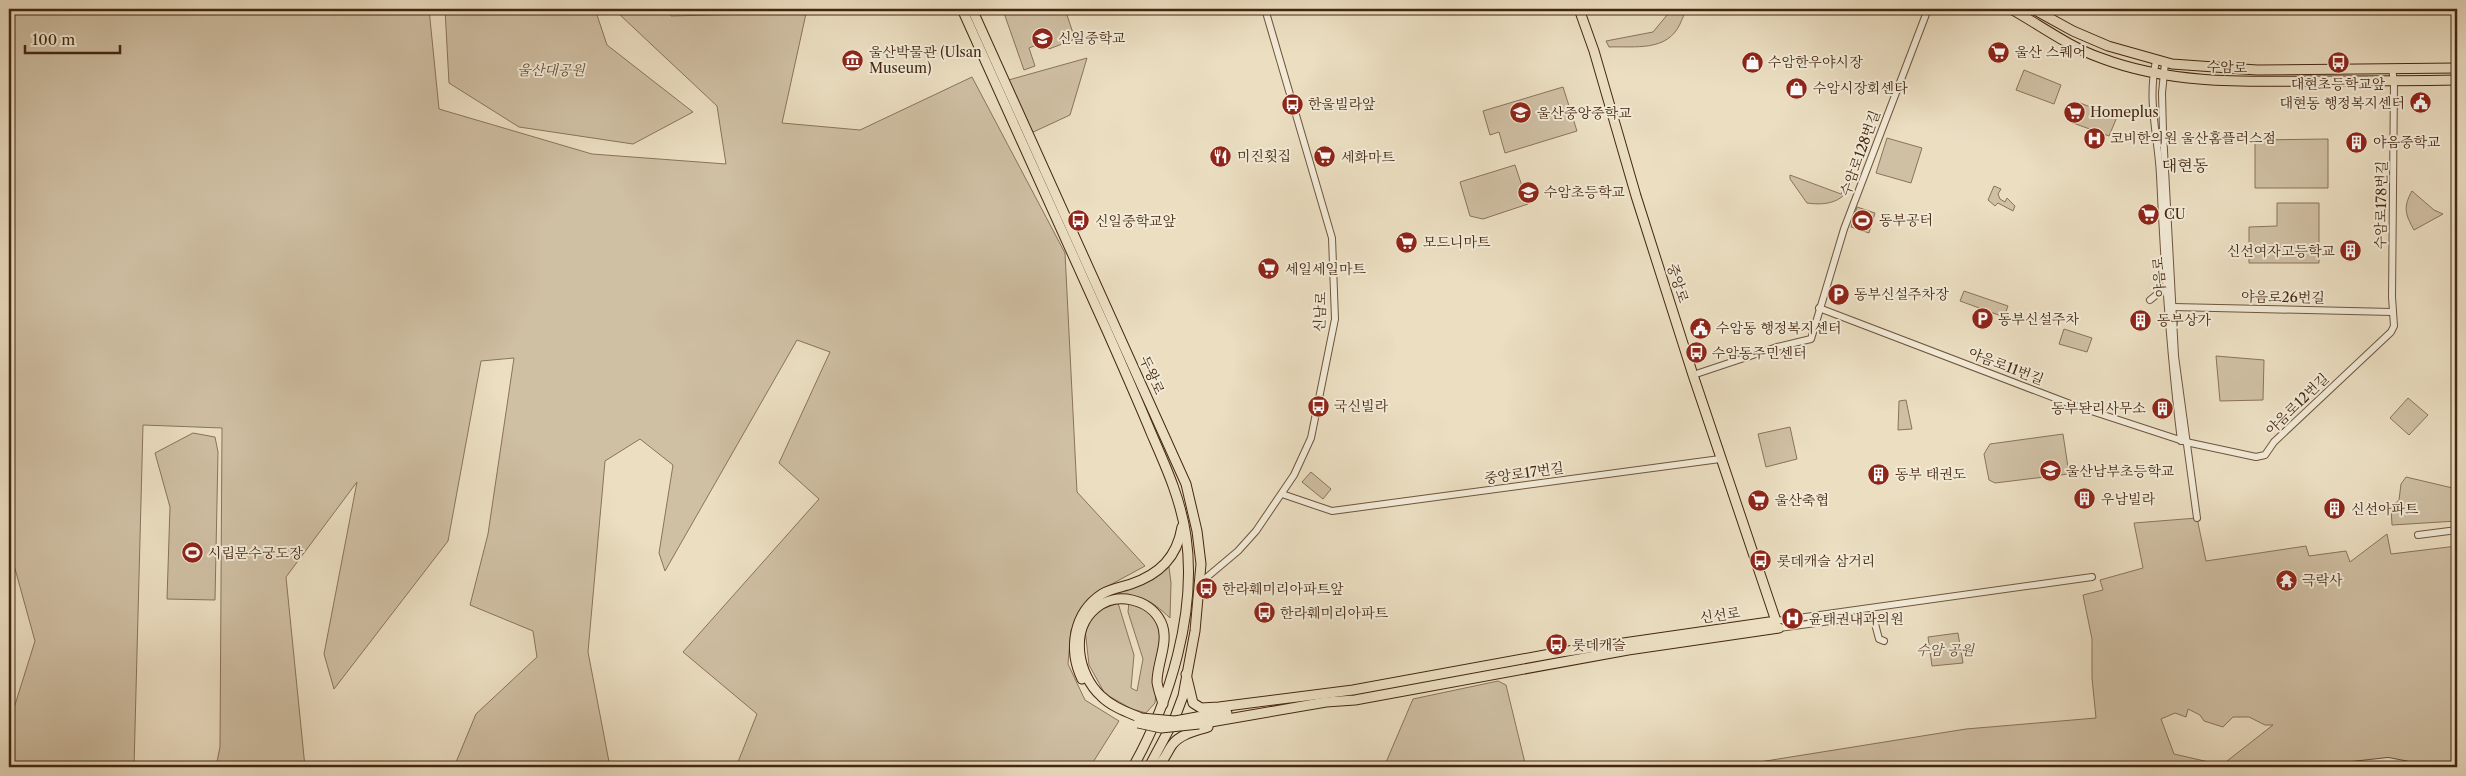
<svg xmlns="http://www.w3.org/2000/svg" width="2466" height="776" viewBox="0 0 2466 776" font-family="'Libre Caslon Text','Noto Serif KR',serif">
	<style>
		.green { fill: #cfbfa3; stroke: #8a735a; fill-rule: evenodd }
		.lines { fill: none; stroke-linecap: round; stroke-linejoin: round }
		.minor-casing { stroke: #6e553c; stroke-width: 8 }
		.major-casing { stroke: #442710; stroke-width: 11 }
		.minor { stroke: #f2ead7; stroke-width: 6 }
		.major { stroke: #ebdec1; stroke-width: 9 }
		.major-bridge-casing { stroke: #442710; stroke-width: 11; stroke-linecap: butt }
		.major-bridge { stroke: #ebdec1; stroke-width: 9 }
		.labels { text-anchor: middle; stroke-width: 4; stroke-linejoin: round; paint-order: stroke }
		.poi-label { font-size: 14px; fill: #442710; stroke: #f2ead7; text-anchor: start }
		.street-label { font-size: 14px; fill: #442710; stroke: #f2ead7 }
		.park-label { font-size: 14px; font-style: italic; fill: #674d35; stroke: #f2ead7 }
		.quarter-label { font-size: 16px; fill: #442710; stroke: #f2ead7 }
	</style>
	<rect width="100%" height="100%" fill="#ebdec1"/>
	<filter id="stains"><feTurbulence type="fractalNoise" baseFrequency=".004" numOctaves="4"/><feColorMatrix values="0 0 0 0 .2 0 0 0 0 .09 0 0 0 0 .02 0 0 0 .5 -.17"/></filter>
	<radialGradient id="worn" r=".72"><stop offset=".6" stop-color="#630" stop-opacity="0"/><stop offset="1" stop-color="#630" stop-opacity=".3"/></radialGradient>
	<g class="green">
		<path d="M9 9H429L439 109 592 154 726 164 717 106 619 14 617 9H666L671 16 748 14 750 9H807L782 123 860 130 972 77 1065 253 1077 492 1145 566 1099 591 1071 630 1068 664 1085 700 1119 721 1090 767H736L757 714 683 652 819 499 779 463 830 352 797 340 665 571 659 553 673 465 640 439 605 461 588 652 610 767H454L476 714 537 657 533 631 470 605 488 534 514 358 481 361 448 541 334 689 324 654 357 482 286 577 305 767H216L220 747 222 428 143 425 134 767H9V724L35 641 9 547Z"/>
		<path d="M445 9H595L607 45 693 112 633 144 519 127 449 83Z"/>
		<path d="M1014 9H1065L1075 39 1049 49 1046 41 1029 48 1035 66 1024 70 1004 13Z"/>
		<path d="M1672 9H1684C1685 15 1682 19 1680 24 1667 52 1635 46 1609 47L1606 41 1653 32Z"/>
		<path d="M1087 58 1070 115 1029 134 1005 81Z"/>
		<path d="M2024 70 2061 85 2054 104 2016 90Z"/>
		<path d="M1563 87 1577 131 1505 153 1499 132 1490 135 1483 111Z"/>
		<path d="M2080 103 2117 117 2109 136 2073 123Z"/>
		<path d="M1887 138 1922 148 1911 183 1876 173Z"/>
		<path d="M2328 139V188H2255V140Z"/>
		<path d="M1515 165 1528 204 1483 219 1470 216 1460 182Z"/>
		<path d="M1790 175 1841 194 1848 181 1852 182C1845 202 1827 206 1807 203L1790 179Z"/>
		<path d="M1994 186 2001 189 1998 194 2000 199 2005 202 2007 198 2015 206 2013 211 1998 203 1995 206 1988 200Z"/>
		<path d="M2412 191 2434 210 2443 214 2414 230C2405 214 2403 207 2412 191Z"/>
		<path d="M2277 203H2319V263H2249V227L2277 226Z"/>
		<path d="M1857 207 1875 213 1869 233 1851 227Z"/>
		<path d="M1964 291 2008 306 2004 317 1960 301Z"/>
		<path d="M2064 329 2092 338 2087 352 2059 344Z"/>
		<path d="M2216 356 2264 360 2263 400 2220 401Z"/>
		<path d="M2408 398 2428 415 2409 435 2390 418Z"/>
		<path d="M1906 400 1912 429 1898 430 1899 401Z"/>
		<path d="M1790 427 1797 459 1766 467 1758 434Z"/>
		<path d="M193 433 215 437 218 452 215 600 167 599 170 507 155 453Z"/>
		<path d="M2063 434 2069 474 1995 483 1989 480 1984 454 1990 444Z"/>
		<path d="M1311 472 1331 489 1323 499 1302 482Z"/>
		<path d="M2406 477 2457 489V521L2392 525 2391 507 2399 500 2401 484Z"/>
		<path d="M2197 518 2206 561 2306 546 2309 556 2346 551 2350 562 2387 534 2391 554 2457 546V767H1728L1966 729 2096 718 2092 678V639L2083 595 2103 590 2100 580 2143 568 2134 523ZM2188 709 2200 715 2204 721 2223 727 2233 717H2249L2265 725H2273L2222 765 2174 754 2161 719 2175 713 2186 717Z"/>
		<path d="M1169 567 1171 583 1170 618C1150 599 1141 595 1114 594L1137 585Z"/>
		<path d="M1129 602 1145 608 1156 619 1161 635 1155 703 1146 713 1132 709 1105 694 1089 665 1085 629 1092 613 1118 603 1134 655 1131 688 1137 691 1143 659 1128 612Z"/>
		<path d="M1958 633 1963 663 1932 666 1928 637Z"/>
		<path d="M1498 681 1506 685 1526 767H1384L1413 699Z"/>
	</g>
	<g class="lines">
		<defs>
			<g id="minor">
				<path d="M2156 61C2147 102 2158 135 2160 175 2164 264 2170 352 2181 441"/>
				<path d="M2165 63 2162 93 2163 132 2175 356 2197 518"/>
				<path d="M2150 300 2166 287"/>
				<path d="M2173 307 2392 312"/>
				<path d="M1819 308 2073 405 2186 442 2256 457 2265 455 2274 442 2391 332 2394 326 2392 297 2394 81 2392 69"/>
				<path d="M1693 375 1777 347 1811 339 1844 229 1928 9"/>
				<path d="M1282 494 1332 511 1720 459"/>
				<path d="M2418 535 2457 530"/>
				<path d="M1200 583 1238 551 1256 531 1294 475 1311 438 1335 319 1332 238 1265 9"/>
				<path d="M1776 621 2092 577"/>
				<path d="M1779 628 1867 616 1874 620 1879 639 1884 641"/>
				<path d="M2334 767 2388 761 2419 767"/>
			</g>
			<g id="major">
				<path d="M962 9C1010 117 1059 225 1108 333 1123 367 1138 401 1152 435 1166 467 1181 500 1186 536 1197 612 1170 701 1133 767"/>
				<path d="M972 9 1186 484 1197 531 1201 564 1195 631 1183 696 1174 720 1149 767"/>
				<path d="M2011 9C2040 25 2069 47 2101 58 2167 83 2236 82 2306 81 2356 81 2407 81 2457 80"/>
				<path d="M2033 9 2073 31 2108 46 2172 64 2257 70 2457 68"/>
				<path d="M1186 674 1193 703 1201 708 1219 707 1353 690 1561 652 1776 621 1693 375 1636 196 1594 51 1579 9"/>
				<path d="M1082 679C1068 650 1073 613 1102 594 1110 589 1122 587 1131 584 1160 574 1177 557 1182 527"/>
				<path d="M1197 717 1227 713"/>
				<path d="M1141 718C1127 712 1112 707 1101 696 1078 675 1069 630 1096 608 1116 591 1150 599 1161 622 1170 641 1157 662 1157 682 1158 689 1161 697 1163 704"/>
				<path d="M1199 724 1326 702 1355 700 1628 650 1779 628"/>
				<path d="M1156 767C1164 762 1167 752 1172 745 1180 734 1196 731 1208 727"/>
			</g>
		</defs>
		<use href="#minor" class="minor-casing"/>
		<use href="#major" class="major-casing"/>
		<use href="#minor" class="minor"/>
		<use href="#major" class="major"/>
		<defs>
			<g id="major-bridge">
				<path d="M1141 718 1175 721 1197 717"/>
				<path d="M1138 723 1161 728 1199 724"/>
			</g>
		</defs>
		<use href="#major-bridge" class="major-bridge-casing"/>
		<use href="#major-bridge" class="major-bridge"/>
	</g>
	<defs>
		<symbol id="school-disc" viewBox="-11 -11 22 22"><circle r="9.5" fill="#8f2418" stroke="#f2ead7"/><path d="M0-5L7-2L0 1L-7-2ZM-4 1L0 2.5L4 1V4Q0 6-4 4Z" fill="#fff"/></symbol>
		<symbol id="supermarket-disc" viewBox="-11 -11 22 22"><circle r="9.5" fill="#8f2418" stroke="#f2ead7"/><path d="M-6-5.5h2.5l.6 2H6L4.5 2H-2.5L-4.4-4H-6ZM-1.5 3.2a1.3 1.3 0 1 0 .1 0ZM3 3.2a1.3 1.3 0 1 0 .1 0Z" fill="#fff"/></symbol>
		<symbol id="museum-disc" viewBox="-11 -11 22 22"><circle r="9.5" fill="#8f2418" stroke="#f2ead7"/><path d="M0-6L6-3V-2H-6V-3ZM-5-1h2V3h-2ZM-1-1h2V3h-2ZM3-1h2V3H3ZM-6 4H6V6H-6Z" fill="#fff"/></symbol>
		<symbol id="shop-disc" viewBox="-11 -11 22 22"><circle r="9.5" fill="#8f2418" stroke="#f2ead7"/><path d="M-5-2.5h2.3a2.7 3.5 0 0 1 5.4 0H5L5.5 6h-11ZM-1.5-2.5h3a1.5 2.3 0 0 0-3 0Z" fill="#fff"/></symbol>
		<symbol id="bus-disc" viewBox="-11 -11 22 22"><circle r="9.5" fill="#8f2418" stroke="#f2ead7"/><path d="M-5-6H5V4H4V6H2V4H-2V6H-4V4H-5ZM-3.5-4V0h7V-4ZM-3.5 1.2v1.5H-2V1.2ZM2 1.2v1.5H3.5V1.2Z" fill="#fff"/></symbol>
		<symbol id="civic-disc" viewBox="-11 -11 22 22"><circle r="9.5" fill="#8f2418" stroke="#f2ead7"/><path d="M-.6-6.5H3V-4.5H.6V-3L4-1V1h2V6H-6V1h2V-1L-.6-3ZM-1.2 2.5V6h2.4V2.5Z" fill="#fff"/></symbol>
		<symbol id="hospital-disc" viewBox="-11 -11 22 22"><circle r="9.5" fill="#8f2418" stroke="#f2ead7"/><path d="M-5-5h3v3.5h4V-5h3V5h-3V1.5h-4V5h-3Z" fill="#fff"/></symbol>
		<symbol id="building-disc" viewBox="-11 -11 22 22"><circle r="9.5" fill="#8f2418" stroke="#f2ead7"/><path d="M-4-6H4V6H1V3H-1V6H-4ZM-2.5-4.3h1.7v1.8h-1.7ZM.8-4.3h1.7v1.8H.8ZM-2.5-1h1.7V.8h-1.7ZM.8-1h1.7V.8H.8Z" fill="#fff"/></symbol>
		<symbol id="restaurant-disc" viewBox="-11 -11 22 22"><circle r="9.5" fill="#8f2418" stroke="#f2ead7"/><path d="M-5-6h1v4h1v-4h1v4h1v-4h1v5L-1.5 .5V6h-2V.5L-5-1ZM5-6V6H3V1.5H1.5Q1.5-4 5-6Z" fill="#fff"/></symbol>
		<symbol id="stadium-disc" viewBox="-11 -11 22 22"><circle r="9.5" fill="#8f2418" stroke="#f2ead7"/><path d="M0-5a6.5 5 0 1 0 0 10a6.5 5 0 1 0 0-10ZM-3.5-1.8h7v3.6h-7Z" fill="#fff"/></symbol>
		<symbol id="parking-disc" viewBox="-11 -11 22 22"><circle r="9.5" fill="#8f2418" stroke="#f2ead7"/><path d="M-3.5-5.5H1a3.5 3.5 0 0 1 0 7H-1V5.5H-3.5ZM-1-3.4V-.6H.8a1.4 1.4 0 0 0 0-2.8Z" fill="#fff"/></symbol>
		<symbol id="temple-disc" viewBox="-11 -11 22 22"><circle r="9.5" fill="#8f2418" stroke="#f2ead7"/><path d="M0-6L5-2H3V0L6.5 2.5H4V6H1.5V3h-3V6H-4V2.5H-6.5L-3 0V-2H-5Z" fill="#fff"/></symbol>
	</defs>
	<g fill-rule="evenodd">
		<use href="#school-disc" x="1030" y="26" width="25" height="25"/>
		<use href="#supermarket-disc" x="1986" y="40" width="25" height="25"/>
		<use href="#museum-disc" x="840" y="48" width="25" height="25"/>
		<use href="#shop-disc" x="1740" y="50" width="25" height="25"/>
		<use href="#bus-disc" x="2326" y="50" width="25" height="25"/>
		<use href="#shop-disc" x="1784" y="76" width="25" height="25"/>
		<use href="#civic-disc" x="2408" y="90" width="25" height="25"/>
		<use href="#bus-disc" x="1280" y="92" width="25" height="25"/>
		<use href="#supermarket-disc" x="2062" y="100" width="25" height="25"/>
		<use href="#school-disc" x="1508" y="100" width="25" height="25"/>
		<use href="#hospital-disc" x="2082" y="126" width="25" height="25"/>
		<use href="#building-disc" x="2344" y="130" width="25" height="25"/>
		<use href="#restaurant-disc" x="1208" y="144" width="25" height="25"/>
		<use href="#supermarket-disc" x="1312" y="144" width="25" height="25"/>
		<use href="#school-disc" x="1516" y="180" width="25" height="25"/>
		<use href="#supermarket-disc" x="2136" y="202" width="25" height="25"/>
		<use href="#stadium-disc" x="1850" y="208" width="25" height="25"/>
		<use href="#bus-disc" x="1066" y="208" width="25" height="25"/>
		<use href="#supermarket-disc" x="1394" y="230" width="25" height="25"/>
		<use href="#building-disc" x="2338" y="238" width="25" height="25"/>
		<use href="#supermarket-disc" x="1256" y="256" width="25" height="25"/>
		<use href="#parking-disc" x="1826" y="282" width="25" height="25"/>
		<use href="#parking-disc" x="1970" y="306" width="25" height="25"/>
		<use href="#building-disc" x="2128" y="308" width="25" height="25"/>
		<use href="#civic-disc" x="1688" y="316" width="25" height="25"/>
		<use href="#bus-disc" x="1684" y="340" width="25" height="25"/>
		<use href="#bus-disc" x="1306" y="394" width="25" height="25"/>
		<use href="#building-disc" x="2150" y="396" width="25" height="25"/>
		<use href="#school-disc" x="2038" y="458" width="25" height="25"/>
		<use href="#building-disc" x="1866" y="462" width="25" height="25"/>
		<use href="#building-disc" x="2072" y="486" width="25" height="25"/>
		<use href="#supermarket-disc" x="1746" y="488" width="25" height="25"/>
		<use href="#building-disc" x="2322" y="496" width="25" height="25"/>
		<use href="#stadium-disc" x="180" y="540" width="25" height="25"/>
		<use href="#bus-disc" x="1748" y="548" width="25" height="25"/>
		<use href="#temple-disc" x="2274" y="568" width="25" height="25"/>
		<use href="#bus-disc" x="1194" y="576" width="25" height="25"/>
		<use href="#bus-disc" x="1252" y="600" width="25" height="25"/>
		<use href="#hospital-disc" x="1780" y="606" width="25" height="25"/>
		<use href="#bus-disc" x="1544" y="632" width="25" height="25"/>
	</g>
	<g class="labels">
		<g class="poi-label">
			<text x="1058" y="43">신일중학교</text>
			<text x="869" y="57">울산박물관 (Ulsan<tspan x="869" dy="16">Museum)</tspan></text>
			<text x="2015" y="57">울산 스퀘어</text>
			<text x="1768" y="67">수암한우야시장</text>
			<text x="2338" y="89" text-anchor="middle">대현초등학교앞</text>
			<text x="1813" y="93">수암시장회센타</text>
			<text x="2405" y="108" text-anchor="end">대현동 행정복지센터</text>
			<text x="1308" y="109">한울빌라앞</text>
			<text x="2090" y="117">Homeplus</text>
			<text x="1537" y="118">울산중앙중학교</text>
			<text x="2110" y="143">코비한의원 울산홈플러스점</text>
			<text x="2373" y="147">야음중학교</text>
			<text x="1237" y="161">미진횟집</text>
			<text x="1341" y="162">세화마트</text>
			<text x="1544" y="197">수암초등학교</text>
			<text x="2164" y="219">CU</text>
			<text x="1879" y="225">동부공터</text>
			<text x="1095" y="226">신일중학교앞</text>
			<text x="1423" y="247">모드니마트</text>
			<text x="2335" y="256" text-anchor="end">신선여자고등학교</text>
			<text x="1285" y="274">세일세일마트</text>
			<text x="1854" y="299">동부신설주차장</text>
			<text x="1998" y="324">동부신설주차</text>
			<text x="2157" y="325">동부상가</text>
			<text x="1716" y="333">수암동 행정복지센터</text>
			<text x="1712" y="358">수암동주민센터</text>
			<text x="1334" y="411">국신빌라</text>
			<text x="2146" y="413" text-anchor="end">동부돤리사무소</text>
			<text x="2066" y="476">울산남부초등학교</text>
			<text x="1895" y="479">동부 태권도</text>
			<text x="2101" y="504">우남빌라</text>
			<text x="1775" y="505">울산축협</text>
			<text x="2351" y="514">신선아파트</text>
			<text x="208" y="558">시립문수궁도장</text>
			<text x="1777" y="566">롯데캐슬 삼거리</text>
			<text x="2302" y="585">극락사</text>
			<text x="1222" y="594">한라훼미리아파트앞</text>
			<text x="1280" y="618">한라훼미리아파트</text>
			<text x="1809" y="624">윤태권내과의원</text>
			<text x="1572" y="650">롯데캐슬</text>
		</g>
		<g class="street-label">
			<text transform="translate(2227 67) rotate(2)" y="5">수암로</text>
			<text transform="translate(1860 153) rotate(-70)" y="5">수암로128번길</text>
			<text transform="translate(2381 205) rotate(-89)" y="5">수암로178번길</text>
			<text transform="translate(2159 277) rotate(-94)" y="5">야음로</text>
			<text transform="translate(1678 283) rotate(72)" y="5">중앙로</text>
			<text transform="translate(2283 297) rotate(1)" y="5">야음로26번길</text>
			<text transform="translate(1320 312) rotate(-87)" y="5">신남로</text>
			<text transform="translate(2006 366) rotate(21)" y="5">야음로11번길</text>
			<text transform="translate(1152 375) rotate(66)" y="5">두왕로</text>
			<text transform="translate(2297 404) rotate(-44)" y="5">야음로12번길</text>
			<text transform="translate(1524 473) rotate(-8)" y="5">중앙로17번길</text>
			<text transform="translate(1720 615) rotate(-8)" y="5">신선로</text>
		</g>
		<g class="park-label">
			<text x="551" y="75">울산대공원</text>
			<text x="1945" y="655">수암 공원</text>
		</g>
		<g class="quarter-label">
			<text x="2185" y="171">대현동</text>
		</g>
	</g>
	<rect width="2466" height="776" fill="none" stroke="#ebdec1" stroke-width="30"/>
	<rect x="10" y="10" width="2446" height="756" fill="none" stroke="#442710" stroke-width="2.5"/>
	<rect x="15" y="15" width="2436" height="746" fill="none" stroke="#442710"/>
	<path d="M25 45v8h95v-8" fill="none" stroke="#442710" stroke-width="2.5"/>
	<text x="32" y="45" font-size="15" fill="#442710" stroke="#f2ead7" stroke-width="4" paint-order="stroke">100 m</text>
	<rect width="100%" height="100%" filter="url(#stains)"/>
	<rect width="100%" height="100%" fill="url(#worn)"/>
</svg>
